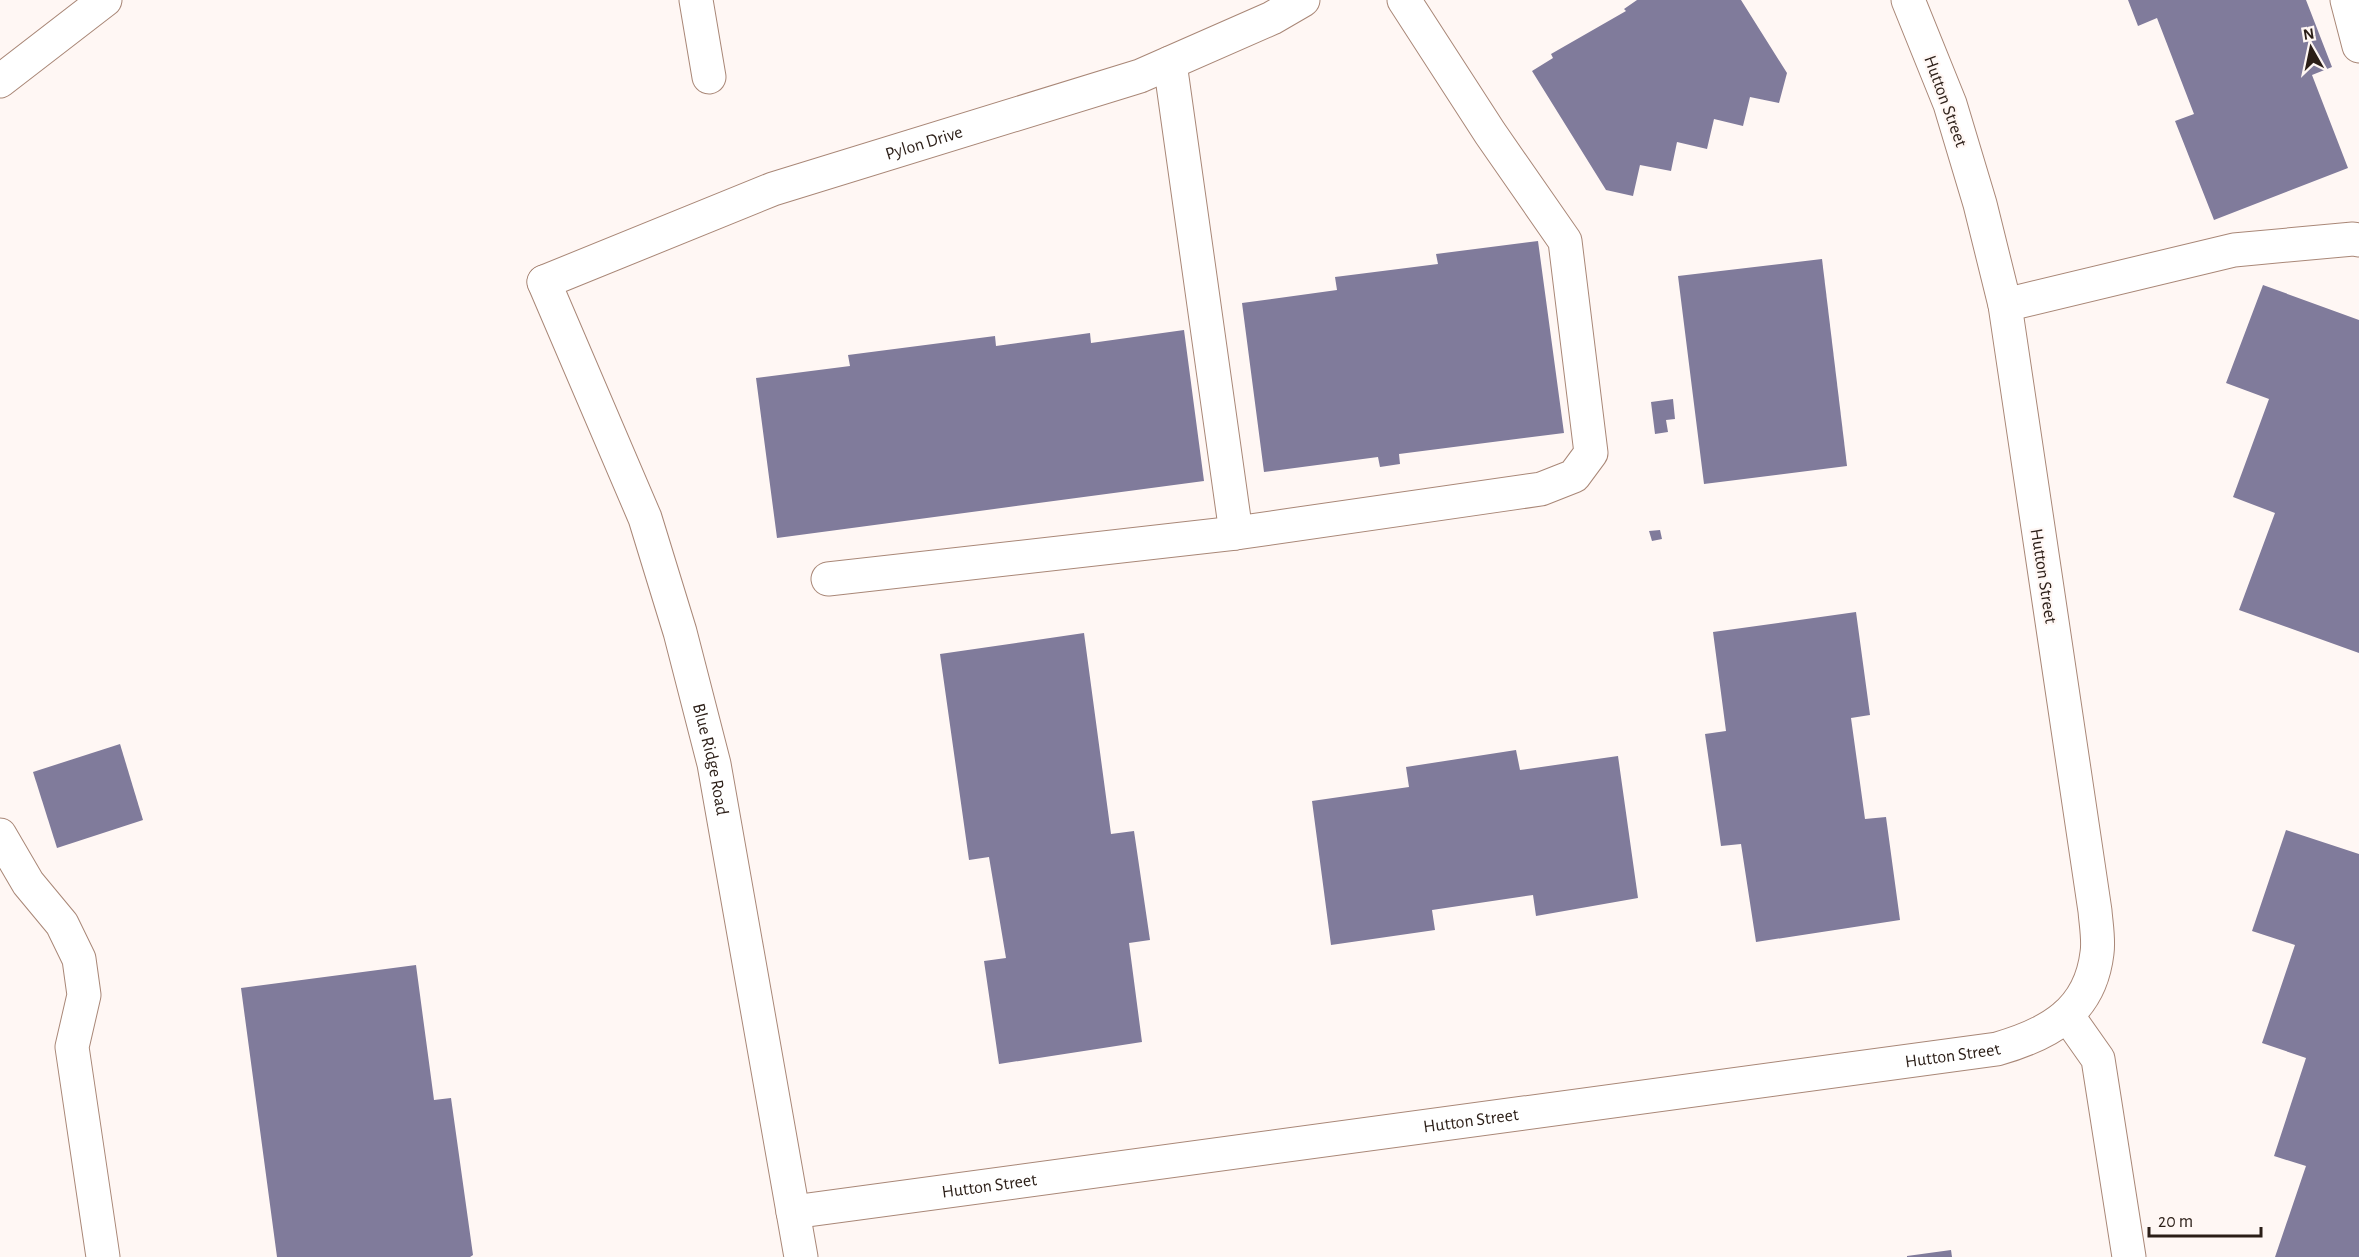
<svg xmlns="http://www.w3.org/2000/svg" width="2359" height="1257" viewBox="0 0 2359 1257" font-family="'Alegreya Sans',sans-serif">
	<style>
		.building { fill: #807b9b }
		.lines { fill: none; stroke-linecap: round; stroke-linejoin: round }
		.minor-casing { stroke: #a98777; stroke-width: 35 }
		.major-casing { stroke: #a98777; stroke-width: 35 }
		.minor { stroke: #fff; stroke-width: 33 }
		.major { stroke: #fff; stroke-width: 33 }
		.labels { text-anchor: middle; stroke-width: 4.5; stroke-linejoin: round; paint-order: stroke }
		.street-label { font-size: 18px; fill: #2b1e17; stroke: #fff7f4 }
	</style>
	<rect width="100%" height="100%" fill="#fff7f4"/>
	<g class="building">
		<path d="M1637 0H1741L1787 73 1779 103 1750 97 1743 126 1714 119 1707 149 1677 142 1671 171 1640 165 1633 196 1606 190 1532 71 1553 58 1551 54 1626 11 1624 9Z"/>
		<path d="M2128 0H2306L2332 67 2312 75 2348 168 2214 220 2175 121 2194 114 2157 18 2138 26Z"/>
		<path d="M1538 241 1564 433 1399 454 1400 464 1380 467 1378 457 1264 472 1242 303 1337 290 1335 277 1438 264 1436 254Z"/>
		<path d="M1822 259 1847 466 1704 484 1678 276Z"/>
		<path d="M2263 285 2359 320V653L2239 610 2275 513 2233 497 2269 399 2226 383Z"/>
		<path d="M1184 330 1204 481 777 538 756 378 850 366 848 355 995 336 996 346 1090 333 1091 343Z"/>
		<path d="M1673 399 1675 419 1666 420 1668 432 1655 434 1651 402Z"/>
		<path d="M1660 530 1662 539 1652 541 1649 531Z"/>
		<path d="M1856 612 1870 715 1851 718 1865 819 1886 817 1900 920 1756 942 1741 844 1721 846 1705 734 1726 731 1713 632Z"/>
		<path d="M1084 633 1111 834 1134 831 1150 940 1129 943 1142 1042 999 1064 984 961 1006 958 989 857 969 860 940 654Z"/>
		<path d="M120 744 143 820 57 848 33 772Z"/>
		<path d="M1516 750 1520 770 1618 756 1638 898 1536 916 1533 895 1432 910 1435 930 1331 945 1312 801 1409 787 1406 767Z"/>
		<path d="M2286 830 2359 854V1257H2275L2306 1166 2274 1156 2306 1058 2262 1043 2295 945 2252 931Z"/>
		<path d="M416 965 434 1100 451 1098 473 1255 470 1257H277L241 988Z"/>
		<path d="M1951 1250 1952 1257H1907V1256Z"/>
	</g>
	<g class="lines">
		<defs>
			<g id="minor">
				<path d="M696 0 709 77"/>
				<path d="M2347 0 2359 46"/>
				<path d="M1170 63 1236 533"/>
				<path d="M0 81 105 0"/>
				<path id="s1" d="M544 282 773 189 1140 76 1272 18 1303 0"/>
				<path d="M2005 305 2234 250 2353 239 2359 240"/>
				<path d="M828 579 1236 533 1541 489 1574 476 1591 453 1565 241 1490 133 1404 0"/>
				<path d="M0 835 28 883 62 924 79 959 84 995 72 1047 103 1257"/>
				<path d="M2067 1015 2098 1059 2129 1257"/>
				<path id="s2" d="M793 1212 1997 1049C2049 1034 2090 1012 2097 953 2099 940 2096 924 2095 911L2005 305 1980 204 1950 104 1908 0"/>
			</g>
			<g id="major">
				<path id="s3" d="M544 282 645 518 680 632 714 764 801 1257"/>
			</g>
		</defs>
		<use href="#minor" class="minor-casing"/>
		<use href="#major" class="major-casing"/>
		<use href="#minor" class="minor"/>
		<use href="#major" class="major"/>
	</g>
	<g class="labels">
		<g class="street-label">
			<text transform="translate(1946 101) rotate(70)" y="6">Hutton Street</text>
			<text dy="6" stroke="none"><textPath href="#s1" startOffset="405">Pylon Drive</textPath></text>
			<text transform="translate(2044 576) rotate(81)" y="6">Hutton Street</text>
			<text dy="6" stroke="none"><textPath href="#s3" startOffset="507">Blue Ridge Road</textPath></text>
			<text dy="6" stroke="none"><textPath href="#s2" startOffset="1170">Hutton Street</textPath></text>
			<text dy="6" stroke="none"><textPath href="#s2" startOffset="684">Hutton Street</textPath></text>
			<text dy="6" stroke="none"><textPath href="#s2" startOffset="198">Hutton Street</textPath></text>
		</g>
	</g>
	<g transform="translate(2311 48) rotate(351)" stroke="#fff7f4" stroke-width="4.5" paint-order="stroke">
	<path d="M0-4.5L10 22L0 15L-10 22Z" fill="#2b1e17"/>
	<text y="-9" font-size="16" font-weight="bold" text-anchor="middle" fill="#2b1e17">N</text>
	</g>
	<path d="M2149 1227v9h112v-9" fill="none" stroke="#2b1e17" stroke-width="3"/>
	<text x="2158" y="1227" font-size="18" fill="#2b1e17" stroke="#fff7f4" stroke-width="4.5" paint-order="stroke">20 m</text>
</svg>
